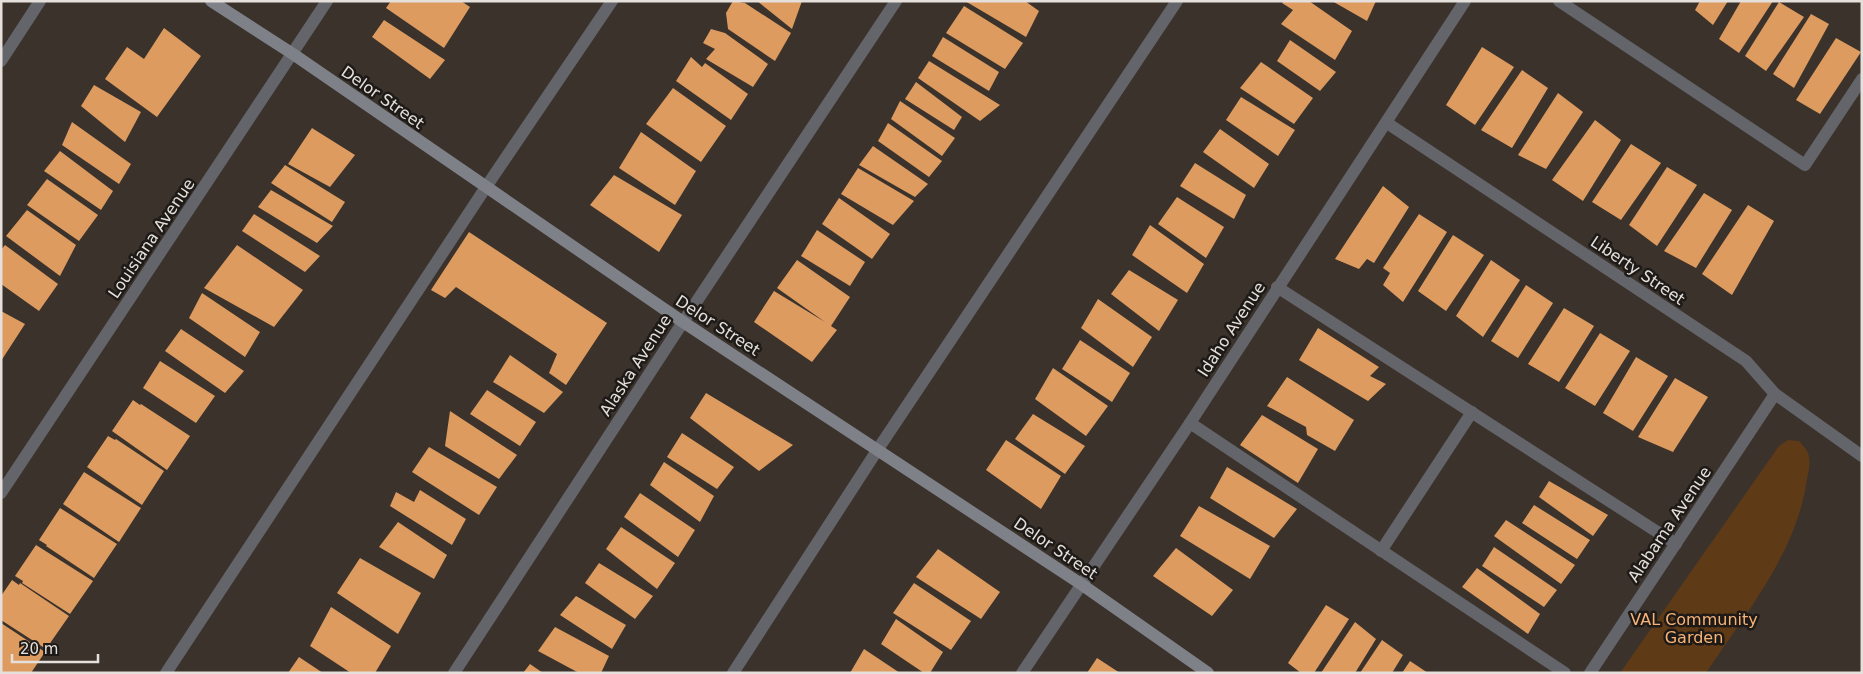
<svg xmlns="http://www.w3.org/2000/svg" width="1863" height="674" viewBox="0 0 1863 674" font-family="'DejaVu Sans',sans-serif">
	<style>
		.green { fill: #5f3a17 }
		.building { fill: #de9b5f }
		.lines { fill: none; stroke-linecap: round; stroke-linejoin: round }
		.lane { stroke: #64656a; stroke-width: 12 }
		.street { stroke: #64656a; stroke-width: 12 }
		.secondary { stroke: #7f8189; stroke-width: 12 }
		.labels { text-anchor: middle; stroke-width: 5; stroke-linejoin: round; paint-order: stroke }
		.street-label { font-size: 16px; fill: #e5e0db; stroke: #1e1a17 }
		.park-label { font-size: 16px; fill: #f8b376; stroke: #1e1a17 }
	</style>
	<rect width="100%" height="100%" fill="#3a322b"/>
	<path class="green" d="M1788 440 1799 441C1802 445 1806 448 1808 453 1811 462 1809 470 1807 479 1797 552 1746 613 1706 673H1620L1779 446Z"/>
	<g class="building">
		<path d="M391 1H461L470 7 444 48 386 8Z"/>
		<path d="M733 1 745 3 791 33 775 61 728 29 726 13Z"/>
		<path d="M757 1H802L792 29Z"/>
		<path d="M965 1H1025L1039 11 1026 37Z"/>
		<path d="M1284 1H1309L1352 31 1335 60 1281 24 1293 10 1282 3Z"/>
		<path d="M1332 1H1376L1367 21Z"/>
		<path d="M1700 1H1728L1713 25 1695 10Z"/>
		<path d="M1741 1H1773L1739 53 1719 39Z"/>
		<path d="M1779 2 1804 17 1766 71 1745 56Z"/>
		<path d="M964 6 1023 43 1005 69 946 33Z"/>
		<path d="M1811 14 1829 24 1794 88 1773 74Z"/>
		<path d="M384 20 445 60 430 79 372 37Z"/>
		<path d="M164 28 201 56 157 117 105 79 127 47 144 59Z"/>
		<path d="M711 29 725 33 768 64 753 87 706 59 715 49 703 43Z"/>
		<path d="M943 37 999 72 989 91 932 56Z"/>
		<path d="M1836 38 1861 52 1820 114 1796 100Z"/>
		<path d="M1290 40 1336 72 1320 91 1277 61Z"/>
		<path d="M1482 47 1514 67 1475 125 1446 105Z"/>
		<path d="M691 57 702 67 705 63 748 94 731 120 676 81Z"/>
		<path d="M929 61 1000 105 980 121 918 78Z"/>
		<path d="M1261 62 1313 98 1294 124 1240 88Z"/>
		<path d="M1522 70 1548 88 1512 148 1481 130Z"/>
		<path d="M916 82 962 117 954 130 905 99Z"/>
		<path d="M94 85 141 112 125 142 81 106Z"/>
		<path d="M673 88 726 126 701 162 646 124Z"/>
		<path d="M1558 93 1583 112 1546 169 1518 155Z"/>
		<path d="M1241 97 1295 130 1278 156 1226 120Z"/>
		<path d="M900 101 955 138 942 156 891 119Z"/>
		<path d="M1595 120 1621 140 1583 201 1552 180Z"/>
		<path d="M72 122 131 164 119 184 62 145Z"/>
		<path d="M888 123 942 161 929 177 878 141Z"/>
		<path d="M312 128 355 155 330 187 288 164Z"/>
		<path d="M1220 129 1269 164 1254 188 1203 152Z"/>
		<path d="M641 132 696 171 675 205 619 168Z"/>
		<path d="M1631 144 1661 163 1621 220 1592 202Z"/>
		<path d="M873 146 928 184 915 197 859 165Z"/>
		<path d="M60 151 113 191 101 210 44 171Z"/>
		<path d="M1195 163 1246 195 1234 219 1180 186Z"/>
		<path d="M285 165 345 202 332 222 271 183Z"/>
		<path d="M1667 167 1697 185 1657 246 1629 225Z"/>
		<path d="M858 168 914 201 893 225 841 194Z"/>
		<path d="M614 175 682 215 659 252 590 205Z"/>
		<path d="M47 179 98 215 79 241 27 205Z"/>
		<path d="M1383 186 1409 207 1374 263 1367 259 1359 269 1335 259Z"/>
		<path d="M271 190 333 226 317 243 258 207Z"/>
		<path d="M1704 193 1732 210 1696 268 1664 251Z"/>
		<path d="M1177 197 1224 227 1206 258 1158 224Z"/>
		<path d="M839 198 890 234 872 259 822 224Z"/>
		<path d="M1748 205 1774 221 1732 295 1702 274Z"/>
		<path d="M27 210 76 245 60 276 6 236Z"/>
		<path d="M254 214 320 256 305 272 242 231Z"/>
		<path d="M1419 214 1447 232 1403 302 1383 285 1390 273 1383 268Z"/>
		<path d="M1150 225 1204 264 1187 293 1132 255Z"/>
		<path d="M817 230 865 262 850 286 801 256Z"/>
		<path d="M469 232 607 323 566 385 549 373 557 354 456 287 445 298 431 290Z"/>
		<path d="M1453 235 1484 255 1446 311 1418 291Z"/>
		<path d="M5 245 58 284 39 311 1 284V250Z"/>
		<path d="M237 245 303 290 274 327 204 288Z"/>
		<path d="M797 260 850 297 831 326 837 330 812 362 754 322 774 291 825 322 777 288Z"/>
		<path d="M1491 260 1520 280 1483 337 1456 316Z"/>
		<path d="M1129 270 1178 300 1159 331 1111 294Z"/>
		<path d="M1526 285 1553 303 1518 358 1491 341Z"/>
		<path d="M202 293 260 332 245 357 189 318Z"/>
		<path d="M1098 299 1152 337 1133 367 1081 328Z"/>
		<path d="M1564 308 1594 326 1559 382 1528 364Z"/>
		<path d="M1 311 25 324 1 361Z"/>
		<path d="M1318 328 1379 367 1370 376 1386 384 1368 401 1299 360Z"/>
		<path d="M181 329 244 371 225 393 165 351Z"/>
		<path d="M1600 333 1630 351 1595 406 1565 388Z"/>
		<path d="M1080 340 1130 373 1112 402 1062 369Z"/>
		<path d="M510 355 563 392 544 413 493 382Z"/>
		<path d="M1636 357 1668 376 1633 431 1603 413Z"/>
		<path d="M160 361 215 396 196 423 143 388Z"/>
		<path d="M1053 368 1108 406 1086 436 1035 399Z"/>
		<path d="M1287 377 1354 420 1335 451 1307 435 1306 427 1267 406Z"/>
		<path d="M1675 378 1708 397 1673 452 1638 437Z"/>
		<path d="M487 390 536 422 520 446 470 414Z"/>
		<path d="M706 393 793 445 759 471 690 418Z"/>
		<path d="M133 400 140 405 141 404 190 436 167 470 112 431Z"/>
		<path d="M450 411 517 455 499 479 445 446Z"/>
		<path d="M1033 414 1085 446 1065 474 1015 439Z"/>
		<path d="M1262 415 1318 449 1298 483 1240 445Z"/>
		<path d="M682 433 734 467 717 489 667 457Z"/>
		<path d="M108 436 115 440 116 439 164 471 142 505 87 467Z"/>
		<path d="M1006 440 1061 476 1041 509 986 470Z"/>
		<path d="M429 447 497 487 479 515 412 472Z"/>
		<path d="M664 462 714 496 700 522 650 485Z"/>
		<path d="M1227 467 1297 509 1274 538 1210 498Z"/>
		<path d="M84 472 141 508 119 542 63 504Z"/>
		<path d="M1549 481 1608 515 1593 536 1539 497Z"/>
		<path d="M420 490 466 519 452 545 390 506 396 492 414 502Z"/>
		<path d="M640 493 695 530 678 557 624 517Z"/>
		<path d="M1534 505 1590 540 1577 559 1522 523Z"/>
		<path d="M1199 506 1270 546 1250 579 1180 536Z"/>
		<path d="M60 508 117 544 94 578 46 546 47 545 39 540Z"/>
		<path d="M1506 520 1575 565 1561 584 1494 536Z"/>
		<path d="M398 522 447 555 434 579 379 547Z"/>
		<path d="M621 527 675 563 657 589 606 549Z"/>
		<path d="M36 545 93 581 70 614 22 583 23 581 15 576Z"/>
		<path d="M1494 547 1557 590 1544 607 1482 566Z"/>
		<path d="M1176 548 1233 590 1212 616 1153 576Z"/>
		<path d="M938 549 1000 592 981 619 916 577Z"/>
		<path d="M360 558 421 593 398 634 337 593Z"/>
		<path d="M599 563 653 596 635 619 585 583Z"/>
		<path d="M1477 568 1540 614 1528 634 1462 587Z"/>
		<path d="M12 580 19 585 20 583 69 616 46 649 1 620V596Z"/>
		<path d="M914 583 971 621 951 650 893 613Z"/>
		<path d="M576 596 626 625 612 649 560 615Z"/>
		<path d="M1326 605 1349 619 1314 673H1301L1288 663Z"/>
		<path d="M331 607 391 646 375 673H351L310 646Z"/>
		<path d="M896 619 943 652 930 673H924L881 644Z"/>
		<path d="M1355 622 1376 639 1355 673H1321Z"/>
		<path d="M1 623 45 652 31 673 1 672Z"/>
		<path d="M555 627 609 656 601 673H579L538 651Z"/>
		<path d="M1382 640 1403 655 1392 673H1360Z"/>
		<path d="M864 649 900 673H850Z"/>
		<path d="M299 657 323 673H288Z"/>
		<path d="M1097 658 1120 673H1087Z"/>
		<path d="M1410 661 1428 673H1402Z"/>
		<path d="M530 664 543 673H523Z"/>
	</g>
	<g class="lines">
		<g class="lane">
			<path d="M1559 1 1805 165 1862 79"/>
			<path d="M1 61 40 1"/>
			<path d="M1277 287 1676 544"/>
			<path d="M1190 423 1565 673"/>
			<path d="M1381 551 1472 412"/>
			<path d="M166 673 486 187 612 1"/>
			<path d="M733 673 878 449 1177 1"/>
		</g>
		<g class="street">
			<path d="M1387 123 1746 361 1775 394 1862 456"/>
			<path d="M1 493 327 1"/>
			<path d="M454 673 683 322 896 1"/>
			<path d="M1022 673 1190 423 1465 1"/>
			<path d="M1590 673 1775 394"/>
		</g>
		<path class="secondary" d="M211 1 293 54 683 322 1081 584 1208 673"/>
	</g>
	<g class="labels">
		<g class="street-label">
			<text transform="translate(383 97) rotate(35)" y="6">Delor Street</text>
			<text transform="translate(151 238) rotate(-56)" y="6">Louisiana Avenue</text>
			<text transform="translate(1638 270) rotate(34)" y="6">Liberty Street</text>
			<text transform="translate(718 325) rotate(33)" y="6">Delor Street</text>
			<text transform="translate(1231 329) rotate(-57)" y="6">Idaho Avenue</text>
			<text transform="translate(635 365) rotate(-57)" y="6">Alaska Avenue</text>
			<text transform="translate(1669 524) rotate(-56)" y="6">Alabama Avenue</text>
			<text transform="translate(1056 548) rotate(34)" y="6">Delor Street</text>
		</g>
		<g class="park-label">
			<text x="1694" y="625">VAL Community<tspan x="1694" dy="18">Garden</tspan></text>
		</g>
	</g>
	<rect width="1863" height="674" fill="none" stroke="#e5e0db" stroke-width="5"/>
	<path d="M12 654v8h86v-8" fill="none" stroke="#e5e0db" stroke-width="2.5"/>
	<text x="20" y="654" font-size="15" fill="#e5e0db" stroke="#1e1a17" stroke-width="4" paint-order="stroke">20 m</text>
</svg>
